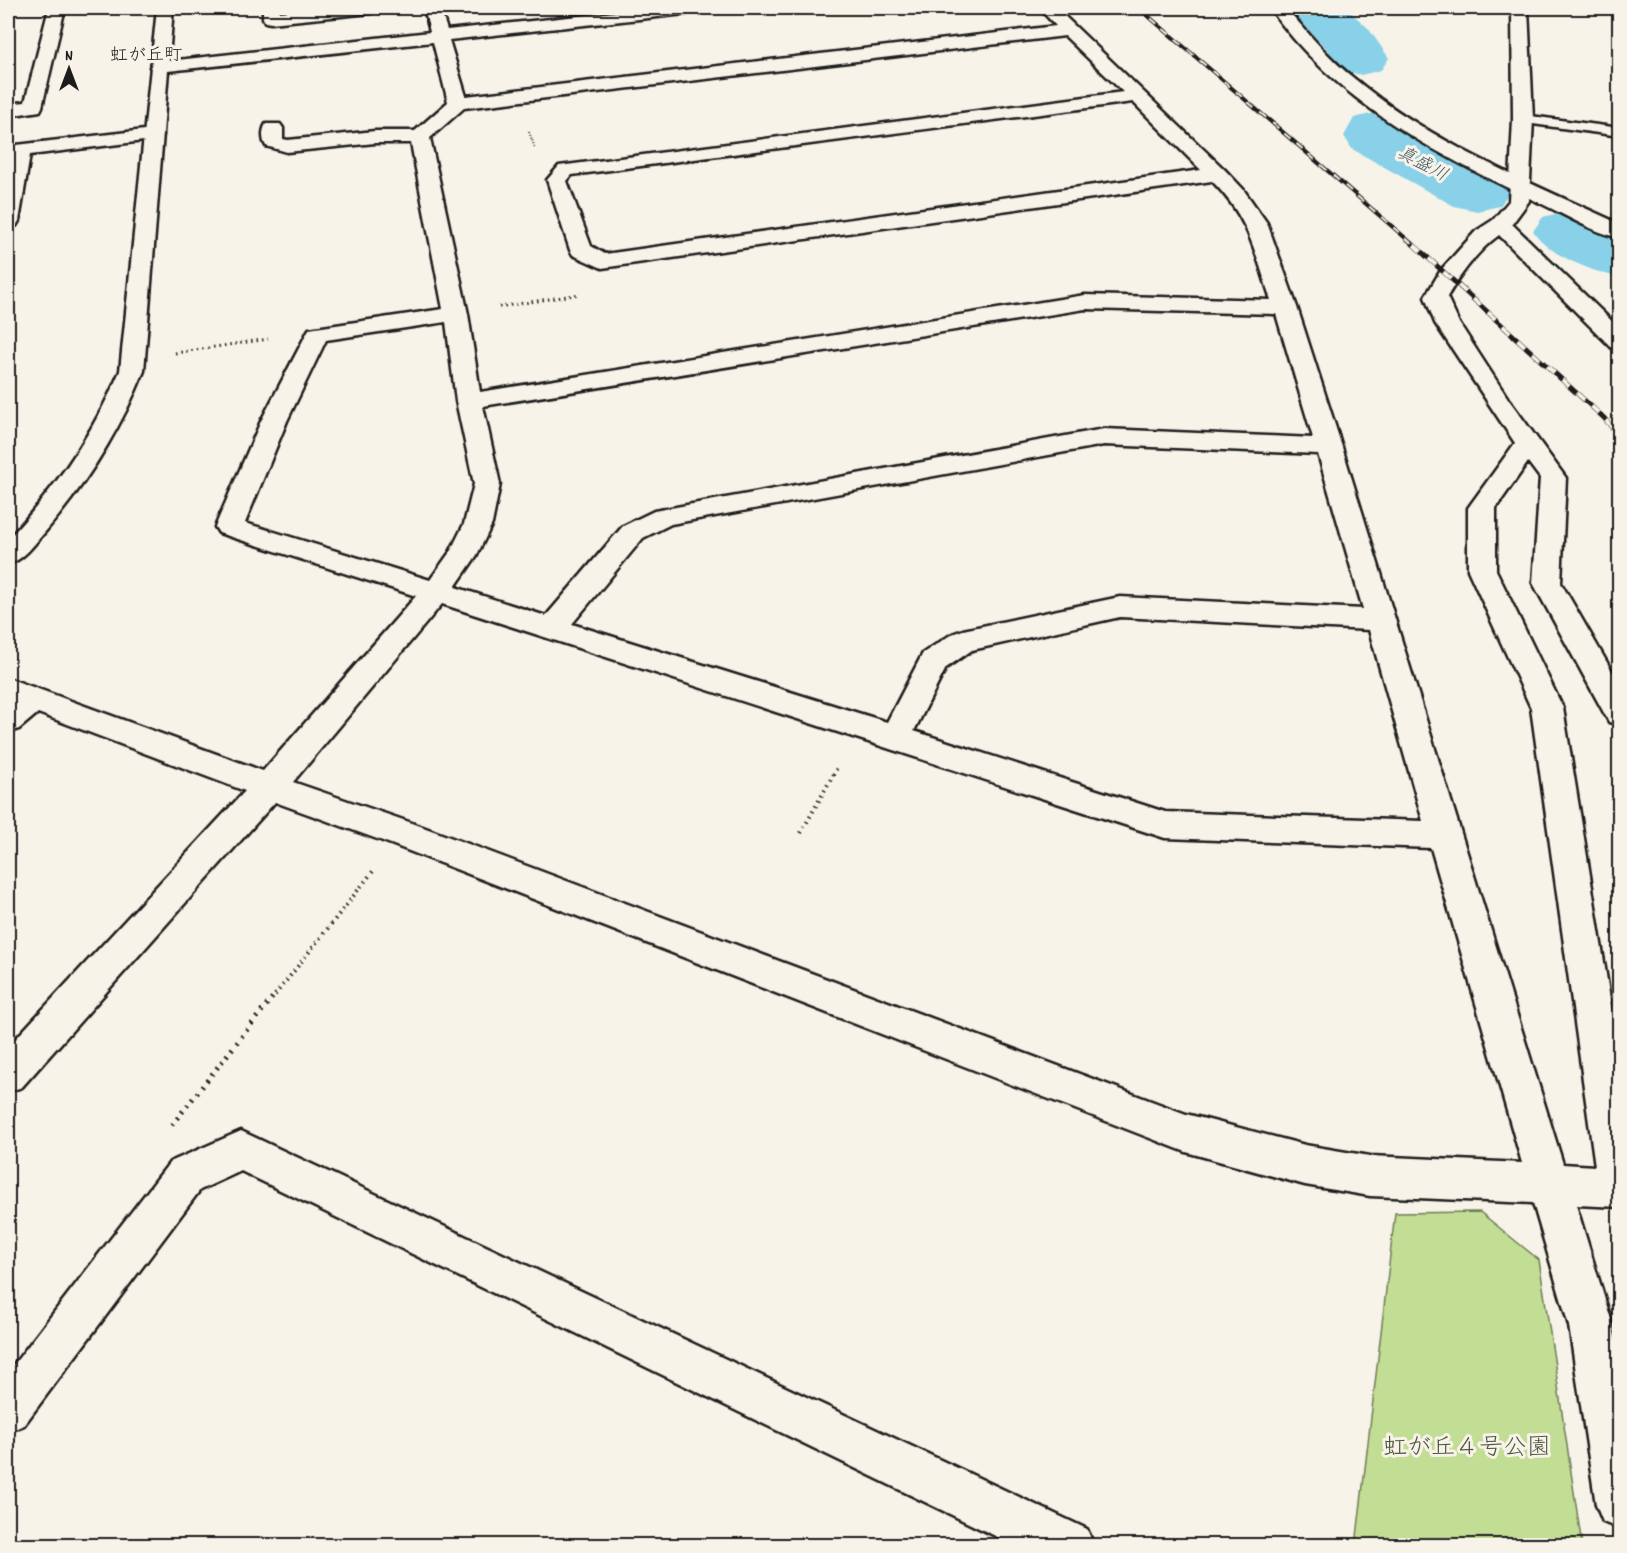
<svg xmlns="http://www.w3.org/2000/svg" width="1627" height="1553" viewBox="0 0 1627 1553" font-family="Dekko,'Klee One',sans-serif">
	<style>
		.green { fill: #c2dd94; stroke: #6f7c58; stroke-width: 1.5 }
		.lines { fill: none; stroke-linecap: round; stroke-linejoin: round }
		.river { fill: #88d1e9; fill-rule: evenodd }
		.lane-casing { stroke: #1c1c1c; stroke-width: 5 }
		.street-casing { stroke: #1c1c1c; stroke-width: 5 }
		.secondary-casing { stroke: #1c1c1c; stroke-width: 5 }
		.path-far3 { stroke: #1c1c1c; stroke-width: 2; stroke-dasharray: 1 2; stroke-linecap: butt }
		.path-far2 { stroke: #1c1c1c; stroke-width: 3; stroke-dasharray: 1.5 4; stroke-linecap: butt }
		.path-far1 { stroke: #1c1c1c; stroke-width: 4; stroke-dasharray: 1.5 4.5; stroke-linecap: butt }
		.path { stroke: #1c1c1c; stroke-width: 5; stroke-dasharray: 2 6; stroke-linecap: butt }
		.lane { fill: #f7f3e8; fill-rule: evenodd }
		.street { fill: #f7f3e8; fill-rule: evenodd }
		.secondary { fill: #f7f3e8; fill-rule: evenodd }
		.rail-far1-casing { stroke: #1c1c1c; stroke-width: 4 }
		.rail-casing { stroke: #1c1c1c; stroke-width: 5 }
		.rail-far1 { stroke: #f7f3e8; stroke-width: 2; stroke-dasharray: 8; stroke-linecap: butt }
		.rail { stroke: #f7f3e8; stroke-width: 4; stroke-dasharray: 10; stroke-linecap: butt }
		.labels { text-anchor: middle; stroke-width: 6; stroke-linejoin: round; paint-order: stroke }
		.far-quarter-label { font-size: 18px; fill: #1c1c1c; stroke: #f7f3e8 }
		.far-water-label { font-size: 18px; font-style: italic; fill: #425b64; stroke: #f7f3e8 }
		.near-park-label { font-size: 24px; fill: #4e5640; stroke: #f7f3e8 }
	</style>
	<rect width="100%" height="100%" fill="#f7f3e8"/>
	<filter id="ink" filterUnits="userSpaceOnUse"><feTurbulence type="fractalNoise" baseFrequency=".0167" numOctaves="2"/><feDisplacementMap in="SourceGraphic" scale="12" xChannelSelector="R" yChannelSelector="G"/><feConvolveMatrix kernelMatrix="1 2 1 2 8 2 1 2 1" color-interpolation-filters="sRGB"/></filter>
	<g filter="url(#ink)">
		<path class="green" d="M1480 1212 1539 1260 1582 1545H1356L1395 1213Z"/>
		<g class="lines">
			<g class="river">
				<path d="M1290 8H1346L1368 28 1389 58 1381 70 1361 75 1341 70 1328 50 1297 19Z"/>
				<path d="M1375 113 1396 118 1402 127 1500 178 1509 192 1500 206 1477 211 1454 206 1352 149 1344 136 1354 118Z"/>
				<path d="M1567 211 1591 217 1620 230V278C1589 270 1551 257 1533 231L1543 217Z"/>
			</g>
			<defs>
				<path id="lane" d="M1523 115 1620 128V136L1518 122 1516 119Z"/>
				<g id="street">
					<path d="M49 8H65L42 107 40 111 8 116V104L25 102Z"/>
					<path d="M263 8H279V12L326 8H379L371 13 271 23 265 22 263 18Z"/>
					<path d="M424 8H440L447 30 653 8H702L694 13 449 40 466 96 1056 26 1039 8H1056L1225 170 1243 189 1267 223 1297 307 1342 447 1563 1164 1595 1166 1531 708 1468 570V508L1515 443 1435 323 1425 297 1441 270 1476 231 1493 220 1509 201 1513 119 1512 8H1528L1533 119 1529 201 1512 224 1620 329V350L1612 348 1499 235C1478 250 1460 275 1447 297L1459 323 1509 400 1566 478 1561 583 1620 685V725L1609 722 1533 583 1540 478 1528 462 1496 508V570L1563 708 1620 1061V1207L1576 1205 1613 1326 1620 1362V1529L1603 1522 1596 1505 1569 1326 1533 1203 1370 1196 1305 1185 1186 1152 391 844 275 802 22 1087 8 1092V1047L245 791 38 713 19 729 8 733V703L9 702 8 701V678L263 771 416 596 219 533 215 527 261 421 309 329 443 309 411 143H375L287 152 266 146C262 140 262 130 266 124H280L283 128V139L288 140 375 131H415L448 102 433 42 159 72 153 71 150 67 153 63 159 62 430 32ZM1065 36 1123 92 559 166 547 180 570 250 573 255 602 268 1212 181C1249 218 1255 252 1271 300L1085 295 480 392 468 314 430 138 464 108ZM1133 102 1201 170 605 254 591 246 567 181 572 175ZM1085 309 1276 314 1313 438 1104 429 654 511 623 526 546 616 455 587 477 555 492 524 500 484 483 406ZM446 322 456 401 474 484 464 524 450 552 430 580 245 523 287 421 326 340ZM1104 445 1318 454 1363 609 1120 597 963 630 952 634 923 653 887 722 572 624 643 538 671 524ZM442 604 1165 838 1431 848 1522 1163 1370 1156 1305 1145 1186 1114 415 824 293 782ZM1120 617 1369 630 1423 821 1165 812 914 731 946 668 972 650Z"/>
					<path d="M153 129 160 131 163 135 160 139 30 155 19 221 16 226 8 227 10 158H8V146Z"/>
					<path d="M241 1131 1087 1529 1094 1546H1016L241 1171 200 1190 24 1425 8 1432V1372L170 1162Z"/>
				</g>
				<g id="secondary">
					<path d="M157 8H173L144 371C120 430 87 483 45 532 34 544 24 560 8 564V539C55 489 93 434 120 371Z"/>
					<path d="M1270 8H1286C1308 33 1329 59 1356 80 1433 144 1529 182 1620 224V238C1592 232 1566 215 1540 203 1439 156 1335 102 1270 8Z"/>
				</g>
			</defs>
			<use href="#lane" class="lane-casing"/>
			<use href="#street" class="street-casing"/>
			<use href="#secondary" class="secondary-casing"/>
			<path class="path-far3" d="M529 132 535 148"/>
			<g class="path-far2">
				<path d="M499 307 580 294"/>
				<path d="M175 353 268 339"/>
			</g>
			<g class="path-far1">
				<path d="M801 833 838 766"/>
				<path d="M275 995 374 870"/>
			</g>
			<path class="path" d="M172 1125 276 993"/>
			<use href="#lane" class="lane"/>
			<use href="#street" class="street"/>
			<use href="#secondary" class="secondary"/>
			<defs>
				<path id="rail-far1" d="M1139 8 1416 247"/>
				<path id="rail" d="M1414 245 1604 418 1620 437"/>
			</defs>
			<use href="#rail-far1" class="rail-far1-casing"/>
			<use href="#rail" class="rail-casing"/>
			<use href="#rail-far1" class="rail-far1"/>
			<use href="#rail" class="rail"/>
		</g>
	</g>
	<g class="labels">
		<g class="far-quarter-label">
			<text x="146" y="60">虹が丘町</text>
		</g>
		<g class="far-water-label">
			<text transform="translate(1423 163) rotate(28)" y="6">真盛川</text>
		</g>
		<g class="near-park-label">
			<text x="1467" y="1454">虹が丘４号公園</text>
		</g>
	</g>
	<rect width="1627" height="1553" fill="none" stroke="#f7f3e8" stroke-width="30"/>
	<rect x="15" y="15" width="1597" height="1523" fill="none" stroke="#1c1c1c" stroke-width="2" filter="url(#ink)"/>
	<g transform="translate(69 69)" stroke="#f7f3e8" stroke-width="4.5" paint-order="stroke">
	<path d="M0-4.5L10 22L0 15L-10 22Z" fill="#1c1c1c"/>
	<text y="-9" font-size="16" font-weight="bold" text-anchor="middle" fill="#1c1c1c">N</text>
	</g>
</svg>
